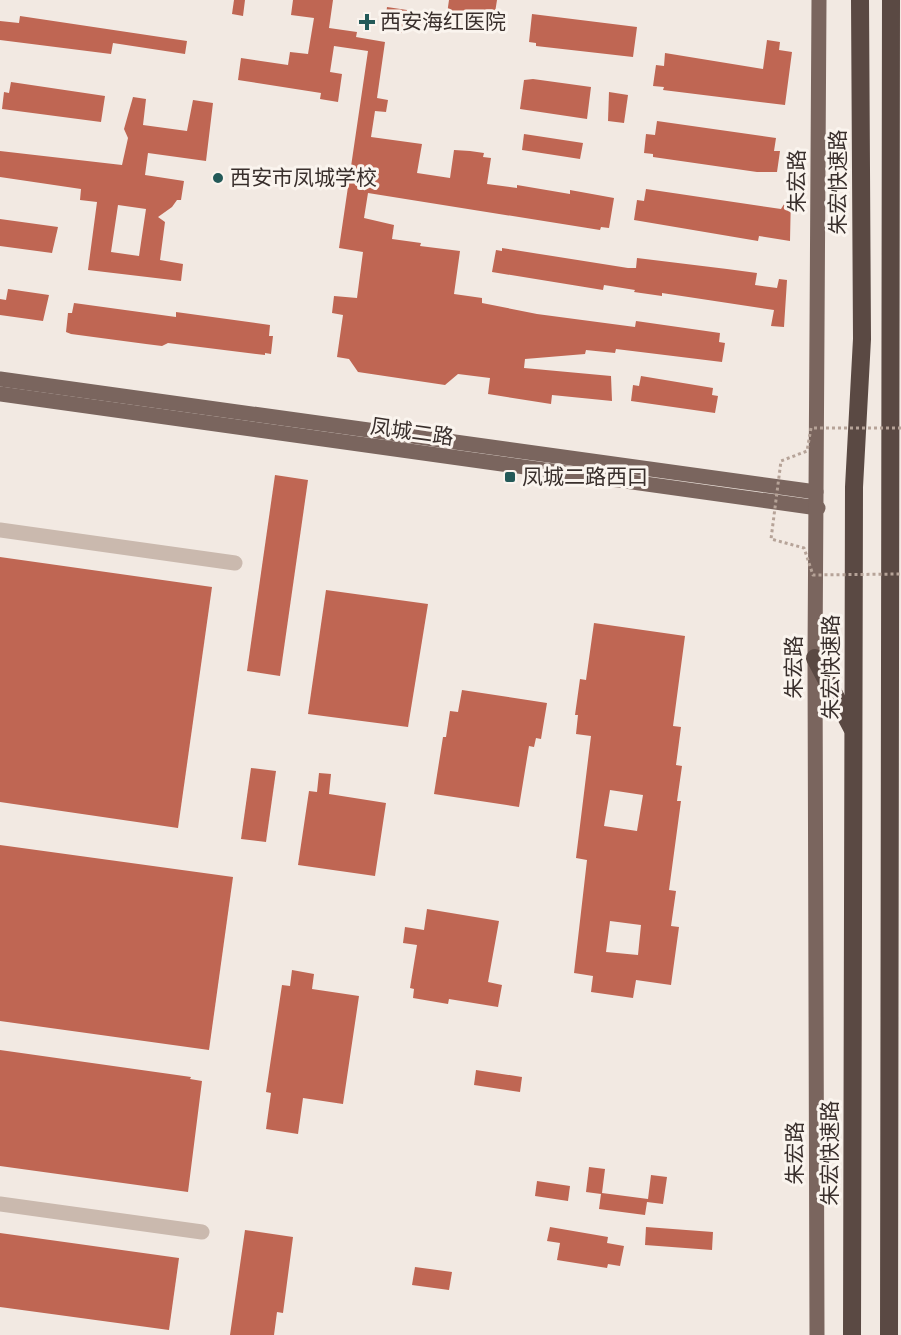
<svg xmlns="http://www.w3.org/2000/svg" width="901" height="1335" viewBox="0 0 901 1335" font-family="Barlow,'Noto Sans SC',sans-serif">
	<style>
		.building { fill: #bf6653; fill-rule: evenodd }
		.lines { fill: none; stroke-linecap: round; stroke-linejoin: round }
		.minor { stroke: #cab9ae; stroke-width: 15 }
		.major { stroke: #7a655e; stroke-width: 15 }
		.highway { stroke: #5a4943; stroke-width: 18 }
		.path-bridge { stroke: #b6a398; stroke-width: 3; stroke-dasharray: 3 3; stroke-linecap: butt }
		.poi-dot { fill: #235958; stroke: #faf4ee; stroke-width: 2 }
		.labels { text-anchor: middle; stroke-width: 6; stroke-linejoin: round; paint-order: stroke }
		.poi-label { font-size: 21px; fill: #392f2c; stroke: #faf4ee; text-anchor: start }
		.street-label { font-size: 21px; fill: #392f2c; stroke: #faf4ee }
	</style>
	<rect width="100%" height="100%" fill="#f2e9e2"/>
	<g class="building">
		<path d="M234 0H245L243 16 232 14Z"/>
		<path d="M293 0H333L329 28 357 32 356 37 385 42 377 98 388 100 386 112 375 111 371 137 422 144 417 173 450 178 454 150 470 151 484 153 483 157 491 158 487 184 517 188V185L570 194V190L614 198 609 228 601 227 600 230 368 193 364 218 394 225 392 239 421 243 420 246 460 251 454 294 482 298V303L537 314 635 327 636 321 720 333 719 342 725 343 722 362 616 349 615 353 586 350 585 354 525 359 524 368 611 376 612 401 552 395 551 404 488 394 490 378 458 374 445 385 358 372 349 359 337 357 343 315 332 313 334 296 357 298 363 252 339 248 368 51 334 46 330 72 342 74 338 102 320 99 321 93 238 80 241 58 288 65 290 52 308 54 314 18 291 15Z"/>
		<path d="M449 0H497L494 19 459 13 458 16 447 14Z"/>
		<path d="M387 7 407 10 404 33 384 30Z"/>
		<path d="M532 14 637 27 633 57 536 46V43L529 42Z"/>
		<path d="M20 16 187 41 185 54 113 43 111 54 0 40V21L19 23Z"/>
		<path d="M767 40 780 42 779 50 792 52 785 105 663 90 664 87 653 86 656 65 664 66 665 53 763 69Z"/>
		<path d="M533 79 591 87 587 119 520 109 524 80Z"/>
		<path d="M11 82 105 96 101 122 2 109 4 92 9 93Z"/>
		<path d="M609 92 628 95 624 123 608 121Z"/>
		<path d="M133 97 146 99 143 125 187 131 193 100 213 103 206 161 148 153 145 175 184 181 181 200H177L172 207 158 217 165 222 160 260 183 264 181 281 88 270 97 202 80 200 81 189 0 177V151L122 165 128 138 124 129ZM118 205 146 209 139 256 111 252Z"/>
		<path d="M657 121 776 138 774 151H780L777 172H757L653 157V154L644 153 646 134 655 135Z"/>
		<path d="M524 134 583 143 580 159 522 150Z"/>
		<path d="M646 189 781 209 791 193 790 241 759 236 758 241 634 220 637 200 644 201Z"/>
		<path d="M0 219 58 227 52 253 0 246Z"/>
		<path d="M502 248 628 268H636L637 258 727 269 757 273 755 285 777 288 779 279 787 280 784 327 771 326 774 310 662 293V296L634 292 635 290 604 285 603 290 492 272 496 250 502 251Z"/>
		<path d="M8 289 49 295 43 321 0 315V299L6 300Z"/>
		<path d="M74 303 176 317V312L270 325 269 336H273L271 354 265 353V355L168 343 162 346 146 344 71 334 66 332 68 313H72Z"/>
		<path d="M641 376 713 388 712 395 718 396 715 413 631 401 633 385 639 386Z"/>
		<path d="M275 475 308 480 280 676 247 671Z"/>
		<path d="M0 557 212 587 178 828 0 802Z"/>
		<path d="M326 590 428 604 408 727 308 714Z"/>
		<path d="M594 623 685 636 673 726 681 727 676 765 682 766 677 801H681L669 890 676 891 671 926 679 927 671 985 636 980 633 998 591 992 593 976 574 973 587 860 576 858 591 736 576 734 578 715H575L580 679 586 680ZM610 790 643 795 637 831 604 826ZM610 921 641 925 638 955 606 952Z"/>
		<path d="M462 690 547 703 541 739 536 738 534 747 529 746 519 807 434 794 443 737H446L450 711 458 712Z"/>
		<path d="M251 768 276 771 266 842 241 839Z"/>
		<path d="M319 773 331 774 329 794 386 803 375 876 298 865 309 791 317 792Z"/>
		<path d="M0 845 233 877 209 1050 0 1021Z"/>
		<path d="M427 909 499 921 488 982 502 985 498 1007 449 999 448 1004 413 998 414 989 410 988 417 945 403 943 405 927 424 930Z"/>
		<path d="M292 970 314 974 312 989 359 996 343 1104 303 1098 298 1134 266 1129 271 1093 266 1092 282 985 290 986Z"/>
		<path d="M0 1050 191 1077 190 1079 202 1081 188 1192 0 1166Z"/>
		<path d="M476 1070 522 1077 520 1092 474 1085Z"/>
		<path d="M589 1167 605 1169 602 1193 648 1199 651 1175 667 1177 663 1204 647 1202 645 1215 599 1209 601 1194 586 1192Z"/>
		<path d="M537 1181 570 1186 568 1201 535 1196Z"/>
		<path d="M550 1227 608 1237 607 1243 624 1246 620 1266 608 1264 607 1268 557 1260 560 1243 547 1241Z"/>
		<path d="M646 1227 713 1232 712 1250 645 1245Z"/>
		<path d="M245 1230 293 1237 283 1313 277 1312 274 1335H230Z"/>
		<path d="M0 1233 179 1258 169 1330 0 1307Z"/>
		<path d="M415 1267 452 1272 449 1290 412 1285Z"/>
	</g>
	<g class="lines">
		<g class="minor">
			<path d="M0 530 235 563"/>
			<path d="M0 1204 202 1232"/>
		</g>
		<g class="major">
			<path d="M0 379 816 492"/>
			<path d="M0 394 818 508"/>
			<path d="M817 1335 815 658 819 0"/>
		</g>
		<g class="highway">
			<path d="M815 658 852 728"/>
			<path d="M852 1335 854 487 862 339 860 0"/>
			<path d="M889 1335 891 0"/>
		</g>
		<path class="path-bridge" d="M901 428H811L807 451 781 461 771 539 804 548 813 575 901 574"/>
	</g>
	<g class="poi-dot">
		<path d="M364 13h6v6h6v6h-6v6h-6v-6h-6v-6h6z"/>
		<circle cx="218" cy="178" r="6"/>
		<rect x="504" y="471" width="12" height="12" rx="3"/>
	</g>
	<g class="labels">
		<g class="poi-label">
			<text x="380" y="29">西安海红医院</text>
			<text x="230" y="185">西安市凤城学校</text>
			<text x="522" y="484">凤城二路西口</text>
		</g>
		<g class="street-label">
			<text transform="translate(797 181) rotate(-90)" y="7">朱宏路</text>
			<text transform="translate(838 182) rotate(-90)" y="7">朱宏快速路</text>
			<text transform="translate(412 432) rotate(8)" y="7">凤城二路</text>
			<text transform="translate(794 667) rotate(-90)" y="7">朱宏路</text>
			<text transform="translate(831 667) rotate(-90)" y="7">朱宏快速路</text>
			<text transform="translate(795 1153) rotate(-90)" y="7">朱宏路</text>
			<text transform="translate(830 1153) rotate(-90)" y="7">朱宏快速路</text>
		</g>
	</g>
</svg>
